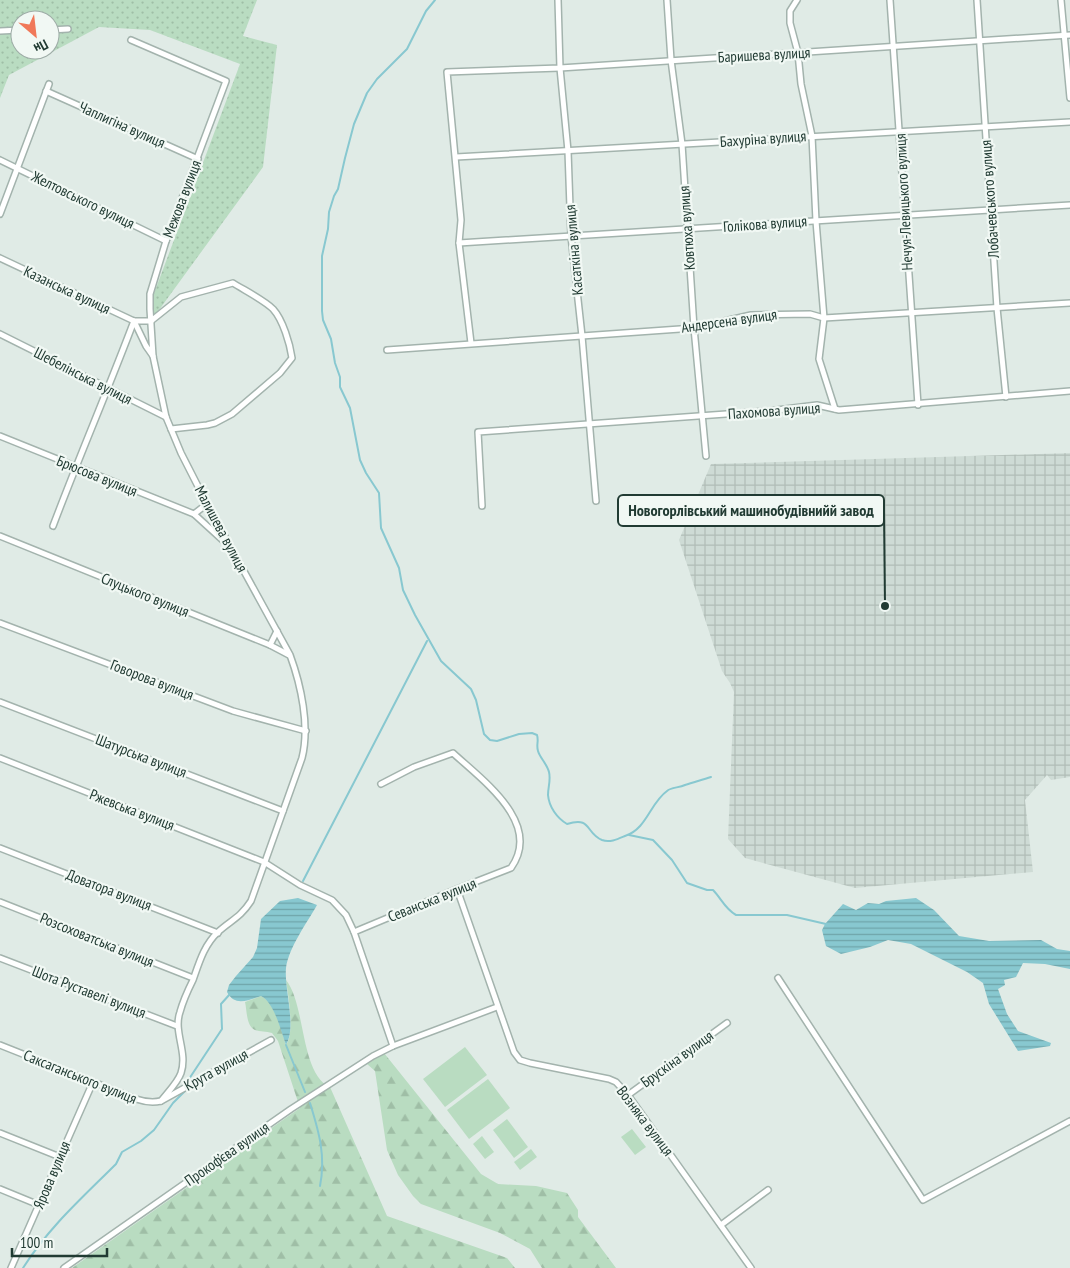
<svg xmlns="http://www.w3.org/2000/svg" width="1070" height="1268" viewBox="0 0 1070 1268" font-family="'PT Sans Narrow',sans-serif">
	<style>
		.industrial { fill: url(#industrial-grid) }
		.grass { fill: url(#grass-dots); fill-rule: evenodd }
		.forest { fill: url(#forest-firs) }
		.pitch { fill: #b9dcc1 }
		.water { fill: url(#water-rules) }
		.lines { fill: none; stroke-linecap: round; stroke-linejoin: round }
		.stream { stroke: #88c8d0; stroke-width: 2 }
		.street-casing { stroke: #a3b3ad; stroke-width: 8 }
		.street { stroke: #fff; stroke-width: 5 }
		.labels { text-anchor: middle; stroke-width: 4.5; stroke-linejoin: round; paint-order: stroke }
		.street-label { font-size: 15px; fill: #213b33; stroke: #f1f8f4 }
		.leader { fill: none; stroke: #213b33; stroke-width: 2 }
		.callout-dot { fill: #213b33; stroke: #f1f8f4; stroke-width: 2 }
		.callout { fill: #f1f8f4; stroke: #213b33; stroke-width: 2 }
		.callout-label { font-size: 16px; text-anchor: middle; font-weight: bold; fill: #213b33 }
	</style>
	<defs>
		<pattern id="industrial-grid" width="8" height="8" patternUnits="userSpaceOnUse" patternTransform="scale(1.25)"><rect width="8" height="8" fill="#cedbd5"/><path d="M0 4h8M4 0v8" fill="none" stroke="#b1bdb7"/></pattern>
		<pattern id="grass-dots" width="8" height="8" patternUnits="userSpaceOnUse" patternTransform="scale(1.25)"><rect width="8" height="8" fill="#b9dcc1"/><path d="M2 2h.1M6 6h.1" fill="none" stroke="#9fbea6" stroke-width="1.8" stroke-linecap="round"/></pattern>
		<pattern id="forest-firs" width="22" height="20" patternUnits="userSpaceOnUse" patternTransform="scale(1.25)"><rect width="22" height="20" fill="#b9dcc1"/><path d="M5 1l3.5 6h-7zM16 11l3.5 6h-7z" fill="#9fbea6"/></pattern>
		<pattern id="water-rules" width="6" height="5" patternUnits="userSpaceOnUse" patternTransform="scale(1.25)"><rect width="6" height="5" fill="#88c8d0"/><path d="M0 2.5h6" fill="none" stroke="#6fa4a9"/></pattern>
	</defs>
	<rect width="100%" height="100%" fill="#e0ebe6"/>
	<path class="industrial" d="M1070 453V777L1051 780 1047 775 1025 800 1033 872 855 888 745 858 728 839 734 692 730 683 722 671 679 540 711 464Z"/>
	<path class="grass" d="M0 0H257L243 36 277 45 263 167 151 321 153 296 240 64 150 30 99 27 9 75 0 98ZM20 20H50V50H20Z"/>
	<g class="forest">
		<path d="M286 980C306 1005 300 1074 330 1087L387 1216 507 1258 515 1268H72L300 1108 278 1041 272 1033C266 1031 260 1032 255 1030 246 1026 247 1010 245 1002L261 996C276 1003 281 1030 286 1045 295 1034 288 994 286 980Z"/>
		<path d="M384 1053 481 1174 498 1184 536 1186 567 1193 578 1210V1217L616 1268H542L530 1249 500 1233 421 1204 413 1196 398 1175 387 1150 375 1071 367 1064Z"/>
	</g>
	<g class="pitch">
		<path d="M465 1047 487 1075 445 1107 423 1079Z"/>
		<path d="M488 1079 510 1108 469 1139 447 1110Z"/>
		<path d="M507 1119 528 1147 514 1158 493 1130Z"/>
		<path d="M632 1129 646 1147 635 1155 621 1137Z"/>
		<path d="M482 1136 494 1152 485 1159 473 1144Z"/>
		<path d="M531 1149 537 1157 520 1170 514 1162Z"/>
	</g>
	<g class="water">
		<path d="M298 898 317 905C307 923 289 947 286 968 284 989 297 1027 286 1045 281 1031 274 1002 261 996 248 1000 235 1007 227 992L229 985 236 976 253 957 257 948 261 919 280 901Z"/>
		<path d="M916 898 934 910 959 936 989 941 1041 940 1057 949 1070 951V969L1045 964 1023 963 1016 977 1004 980 1005 985 998 989 1007 1014 1018 1031 1051 1043 1050 1046 1018 1051 989 1004 983 983 967 972 911 944 888 940 870 947 841 954 826 946 822 930 825 924 843 904 856 910 868 903 879 904 886 901Z"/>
	</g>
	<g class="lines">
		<g class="stream">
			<path d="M435 0 426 11 407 49 377 79 367 93 354 124 345 158 338 189 334 196 329 212 328 229 322 256V311L323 320 331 339 335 363 340 377V387L350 408 360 460 366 473 379 493 381 528 399 568 403 590 415 615 441 661 471 689 476 700 484 734 490 740 497 741 519 734 532 733 537 735C539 741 536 745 538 751 540 758 547 764 549 772 551 780 548 787 548 795 549 807 557 818 567 824 592 816 585 833 602 840 610 843 618 839 625 836 647 829 650 803 667 791 671 787 679 788 685 785 694 782 702 780 711 777"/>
			<path d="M629 835 653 840 672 860 687 883 707 890H713C721 898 725 909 736 915H787L826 924"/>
			<path d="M303 881 427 641"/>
			<path d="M286 1045 305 1092"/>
			<path d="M187 1082 222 1029 221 1004 230 994"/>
			<path d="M310 1103C319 1132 326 1156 320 1186"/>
			<path d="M23 1268C49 1227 82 1198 116 1164L122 1152 141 1141 154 1130 173 1103 185 1091"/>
		</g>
		<defs>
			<g id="street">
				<path d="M558 0 560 68 568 151 571 236 582 336 596 501"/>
				<path d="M667 0 671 60 682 144 694 328 706 456"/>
				<path d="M797 0 790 11V23L798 53 801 84 812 136 816 221 824 318 819 359 835 409"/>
				<path d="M890 0 918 405"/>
				<path d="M977 0 997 308 1006 397"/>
				<path d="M1061 0 1070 98"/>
				<path d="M50 30 68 29"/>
				<path d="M0 31 20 30"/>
				<path d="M131 40 226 81 166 241 150 294V309L153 356 166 417 181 453 207 504 290 655C301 685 310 726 302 758L251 901C240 918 231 920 218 932 204 945 199 963 193 980 188 990 183 1001 180 1012 173 1032 188 1052 181 1073 178 1082 168 1092 161 1101"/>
				<path d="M46 91 198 159"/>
				<path d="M456 157 1070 122"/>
				<path d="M0 160 166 241"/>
				<path d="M0 214 49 84"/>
				<path d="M459 243 1070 205"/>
				<path d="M0 258 134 321H151"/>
				<path d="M134 321 146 346 153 356"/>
				<path d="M151 321 181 297 233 283C244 290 264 300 273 309 283 320 290 344 292 358L280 373 232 414 215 423 207 425 171 429"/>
				<path d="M0 334 166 417"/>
				<path d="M471 343 459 243 461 220 447 72 560 68 1070 35"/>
				<path d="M387 350 694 328 751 315 810 314 824 318 1070 303"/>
				<path d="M0 436 194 514 228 545"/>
				<path d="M482 506 478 432 769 411 817 405 839 410 1070 391"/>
				<path d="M194 514 207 504"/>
				<path d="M53 526C79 457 108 390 134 321"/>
				<path d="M0 536 270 645 289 655"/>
				<path d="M0 623 233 711 306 731"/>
				<path d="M270 645 277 631"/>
				<path d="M0 702 283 811"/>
				<path d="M0 758 264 862 300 885 332 900 346 915 354 932 393 1046"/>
				<path d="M0 848 218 933"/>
				<path d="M457 889 514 1052 520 1060 530 1063 609 1079 616 1082 628 1095 751 1268"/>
				<path d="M0 902 193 978"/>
				<path d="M354 932 457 889 511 868C543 823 482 780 453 753L414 767 381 784"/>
				<path d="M0 958 177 1026"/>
				<path d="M778 978 923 1200 1070 1121"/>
				<path d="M0 1045 136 1099C145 1102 152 1103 161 1101L271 1040"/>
				<path d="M628 1095 727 1023"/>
				<path d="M0 1133 60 1157"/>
				<path d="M0 1189 39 1205"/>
				<path d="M721 1225 768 1190"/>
				<path d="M11 1268 93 1082"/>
				<path d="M64 1268 291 1109 373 1056 393 1046 497 1007"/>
			</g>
		</defs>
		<use href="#street" class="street-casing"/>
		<use href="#street" class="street"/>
	</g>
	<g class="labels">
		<g class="street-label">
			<text transform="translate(764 55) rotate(-3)" y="5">Баришева вулиця</text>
			<text transform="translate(122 125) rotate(24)" y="5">Чаплигіна вулиця</text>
			<text transform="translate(763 139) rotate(-4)" y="5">Бахуріна вулиця</text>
			<text transform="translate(182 199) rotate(-69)" y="5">Межова вулиця</text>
			<text transform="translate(990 199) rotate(-94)" y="5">Лобачевського вулиця</text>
			<text transform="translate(83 200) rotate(26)" y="5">Желтовського вулиця</text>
			<text transform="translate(904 202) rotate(-93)" y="5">Нечуя-Левицького вулиця</text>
			<text transform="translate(765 224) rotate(-4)" y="5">Голікова вулиця</text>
			<text transform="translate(687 228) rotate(-94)" y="5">Ковтюха вулиця</text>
			<text transform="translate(574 250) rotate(-95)" y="5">Касаткіна вулиця</text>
			<text transform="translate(67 290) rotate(25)" y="5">Казанська вулиця</text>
			<text transform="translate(729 321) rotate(-8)" y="5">Андерсена вулиця</text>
			<text transform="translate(83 376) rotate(27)" y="5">Шебелінська вулиця</text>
			<text transform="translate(774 411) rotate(-4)" y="5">Пахомова вулиця</text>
			<text transform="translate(97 476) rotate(22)" y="5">Брюсова вулиця</text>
			<text transform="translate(221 529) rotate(62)" y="5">Малишева вулиця</text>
			<text transform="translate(145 595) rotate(22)" y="5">Слуцького вулиця</text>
			<text transform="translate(152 680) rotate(21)" y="5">Говорова вулиця</text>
			<text transform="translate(141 756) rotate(21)" y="5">Шатурська вулиця</text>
			<text transform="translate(132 810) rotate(21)" y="5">Ржевська вулиця</text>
			<text transform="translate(109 890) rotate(21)" y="5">Доватора вулиця</text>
			<text transform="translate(432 900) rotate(-22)" y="5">Севанська вулиця</text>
			<text transform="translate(97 940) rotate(22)" y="5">Розсоховатська вулиця</text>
			<text transform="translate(89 992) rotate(21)" y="5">Шота Руставелі вулиця</text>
			<text transform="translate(677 1059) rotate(-36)" y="5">Брускіна вулиця</text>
			<text transform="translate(216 1070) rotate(-29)" y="5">Крута вулиця</text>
			<text transform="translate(80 1077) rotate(22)" y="5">Саксаганського вулиця</text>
			<text transform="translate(645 1121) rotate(53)" y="5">Возняка вулиця</text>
			<text transform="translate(227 1154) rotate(-35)" y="5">Прокоф’єва вулиця</text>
			<text transform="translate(52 1175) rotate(-67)" y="5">Ярова вулиця</text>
		</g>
	</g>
	<path class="leader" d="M885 606L884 510"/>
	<circle class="callout-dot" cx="885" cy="606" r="5"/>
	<rect class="callout" x="618" y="495" width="266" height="31" rx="5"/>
	<g class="callout-label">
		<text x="751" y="516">Новогорлівський машинобудівнийй завод</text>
	</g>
	<g transform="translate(35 35) rotate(152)"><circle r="24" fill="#f1f8f4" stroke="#9eaca7"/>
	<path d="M0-4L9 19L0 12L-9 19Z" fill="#f07859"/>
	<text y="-8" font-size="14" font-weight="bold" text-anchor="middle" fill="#213b33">Пн</text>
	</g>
	<path d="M12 1248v8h95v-8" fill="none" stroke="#213b33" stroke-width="2.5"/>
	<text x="20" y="1248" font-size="15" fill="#213b33" stroke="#f1f8f4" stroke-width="4" paint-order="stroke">100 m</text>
</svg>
